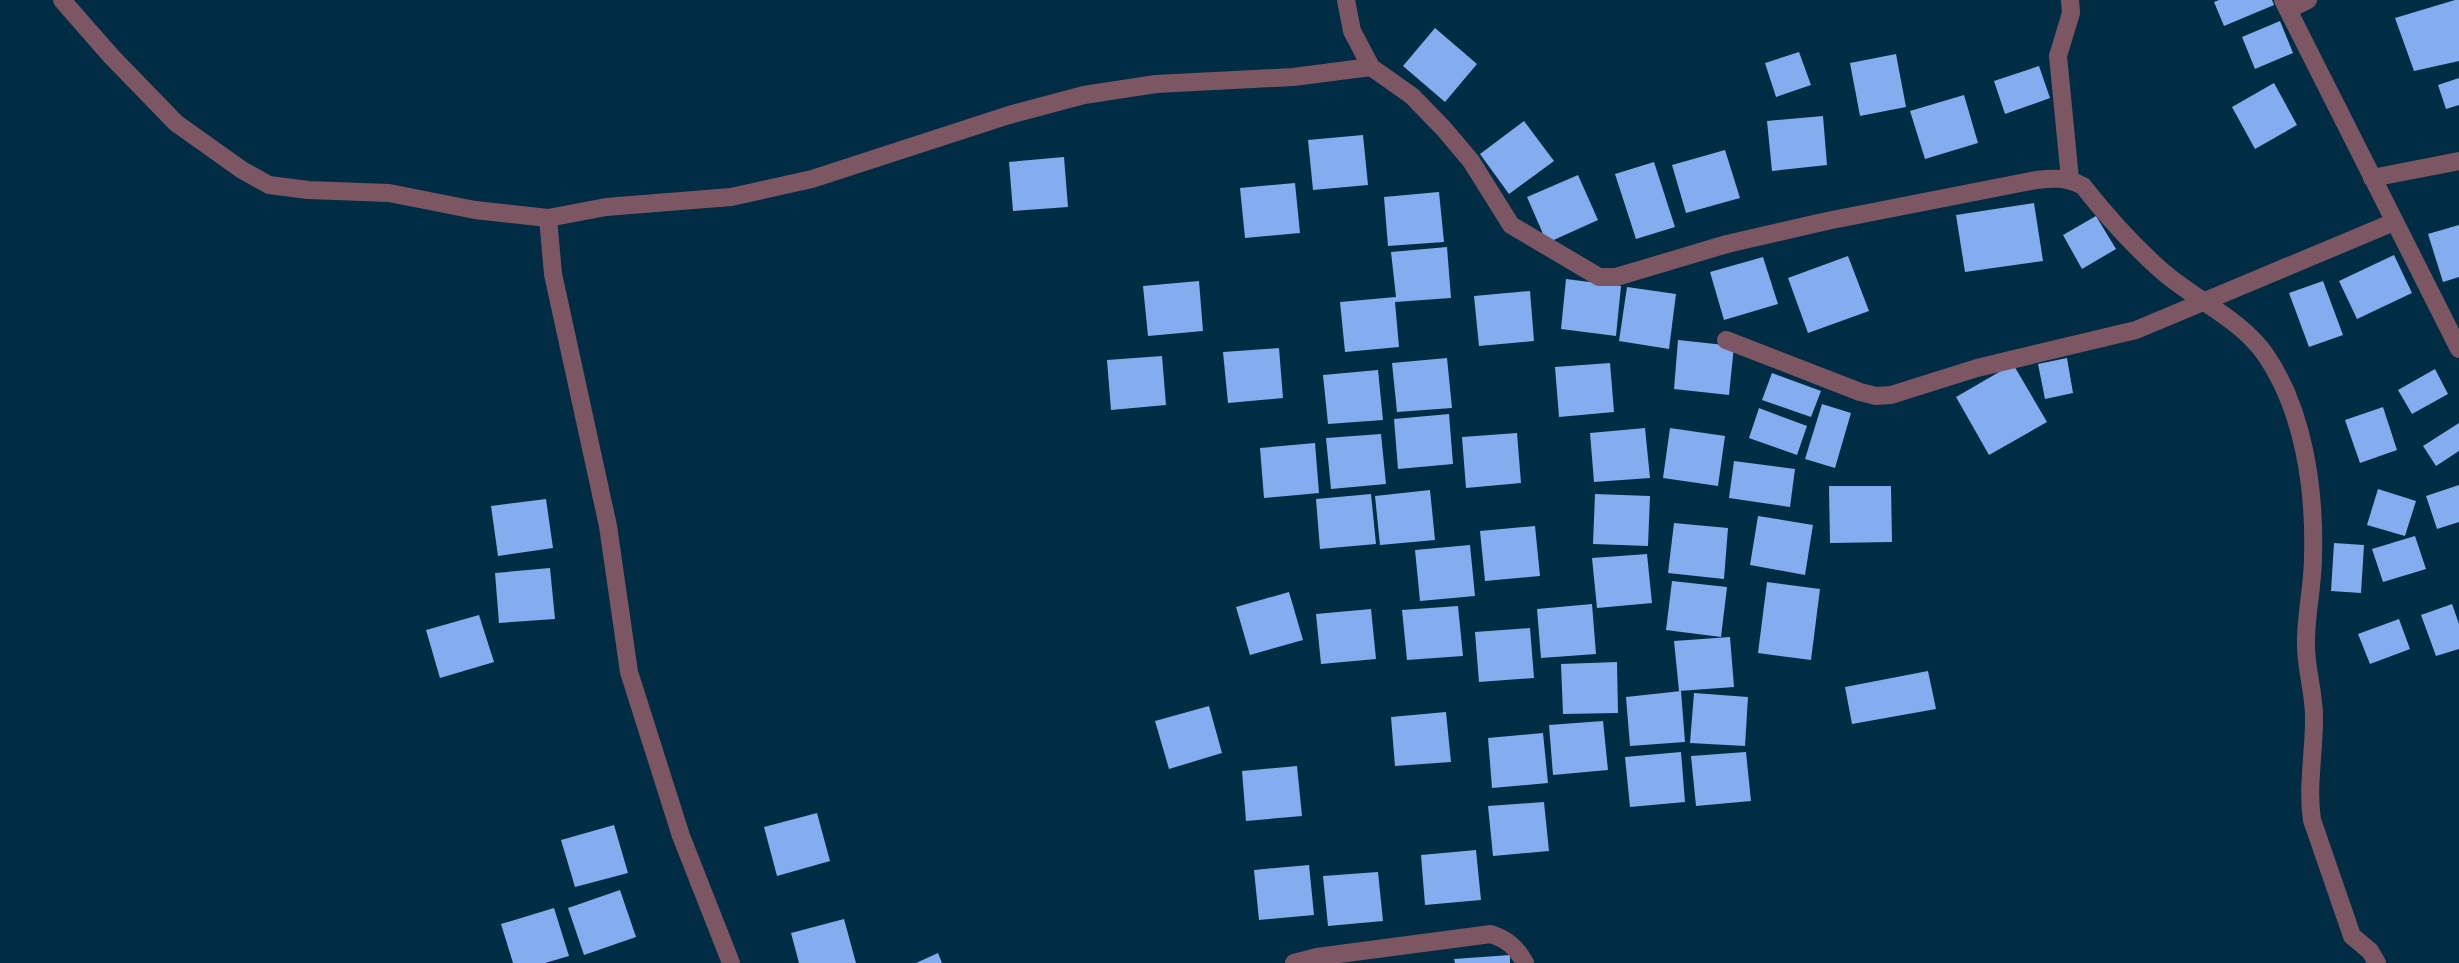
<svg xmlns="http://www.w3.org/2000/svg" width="2459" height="963" viewBox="0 0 2459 963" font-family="'Sofia Sans Condensed',sans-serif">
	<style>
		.building { fill: #83adef }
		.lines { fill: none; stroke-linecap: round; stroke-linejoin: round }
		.minor { stroke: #7c5763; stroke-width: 18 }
	</style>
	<rect width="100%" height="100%" fill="#002c44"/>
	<g class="building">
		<path d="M2219 0H2272L2274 5 2224 26 2214 2Z"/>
		<path d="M2455 0H2459V61L2414 71 2395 18Z"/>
		<path d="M2280 21 2293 53 2255 69 2242 37Z"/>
		<path d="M1435 28 1477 64 1445 102 1403 66Z"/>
		<path d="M1799 52 1811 85 1776 97 1765 63Z"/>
		<path d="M1896 54 1906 107 1860 116 1850 63Z"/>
		<path d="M2039 66 2050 98 2005 114 1994 81Z"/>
		<path d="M2459 78V105L2446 109 2438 85Z"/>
		<path d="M2274 83 2297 125 2255 149 2232 107Z"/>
		<path d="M1964 95 1978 143 1925 159 1910 111Z"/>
		<path d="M1823 116 1827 165 1772 171 1767 121Z"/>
		<path d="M1524 121 1554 161 1509 194 1480 154Z"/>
		<path d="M1363 135 1368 185 1313 190 1308 140Z"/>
		<path d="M1725 150 1740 198 1686 213 1672 165Z"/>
		<path d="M1064 157 1068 207 1013 211 1009 162Z"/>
		<path d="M1654 162 1675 227 1636 239 1615 174Z"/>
		<path d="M1578 175 1598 220 1547 243 1527 197Z"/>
		<path d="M1295 183 1300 233 1245 238 1240 188Z"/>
		<path d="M1439 192 1444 242 1388 246 1384 197Z"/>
		<path d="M2034 203 2043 261 1965 272 1956 215Z"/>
		<path d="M2096 216 2116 249 2082 269 2063 235Z"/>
		<path d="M2459 225V277L2443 282 2428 234Z"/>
		<path d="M1447 247 1451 298 1395 302 1399 347 1345 352 1340 302 1396 297 1391 252Z"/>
		<path d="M2394 255 2412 293 2357 319 2339 281Z"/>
		<path d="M1848 256 1869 311 1808 333 1788 278Z"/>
		<path d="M1763 257 1778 304 1724 320 1710 272Z"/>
		<path d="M1566 279 1621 286 1616 336 1561 329Z"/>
		<path d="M1199 281 1203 331 1148 336 1143 286Z"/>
		<path d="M2323 281 2343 335 2309 347 2289 293Z"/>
		<path d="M1627 287 1676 294 1669 349 1619 341Z"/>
		<path d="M1530 291 1534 341 1479 346 1474 296Z"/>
		<path d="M1678 340 1734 346 1729 395 1674 389Z"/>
		<path d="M1279 348 1283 398 1228 403 1223 352Z"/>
		<path d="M1162 356 1166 405 1111 410 1107 360Z"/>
		<path d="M1447 358 1452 408 1397 412 1392 363Z"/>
		<path d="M2067 358 2073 393 2045 399 2038 364Z"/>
		<path d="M1610 363 1614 412 1559 417 1555 367Z"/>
		<path d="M2013 364 2047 422 1989 455 1956 397Z"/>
		<path d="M2435 369 2448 394 2412 414 2398 390Z"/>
		<path d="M1378 370 1383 420 1328 424 1323 375Z"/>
		<path d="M1772 373 1821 391 1811 417 1762 400Z"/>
		<path d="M1822 404 1851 413 1835 468 1805 459Z"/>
		<path d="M2383 407 2397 450 2360 463 2345 420Z"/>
		<path d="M1759 408 1807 426 1797 455 1749 438Z"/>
		<path d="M1449 414 1453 464 1398 469 1394 419Z"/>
		<path d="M2459 423V451L2436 466 2423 446Z"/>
		<path d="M1645 428 1650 478 1594 482 1590 433Z"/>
		<path d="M1670 428 1725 436 1718 486 1663 478Z"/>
		<path d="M1517 433 1521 483 1466 488 1462 437Z"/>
		<path d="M1381 434 1386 484 1331 489 1326 438Z"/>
		<path d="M1315 443 1319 493 1264 498 1260 448Z"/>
		<path d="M1734 461 1795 469 1790 507 1729 498Z"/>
		<path d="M2459 485V522L2437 529 2426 496Z"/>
		<path d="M1829 486H1891L1892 542 1830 543Z"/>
		<path d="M2378 489 2416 501 2405 536 2367 525Z"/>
		<path d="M1430 490 1435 540 1380 545 1375 496Z"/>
		<path d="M1371 494 1376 544 1320 549 1316 499Z"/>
		<path d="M1595 494 1650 496 1648 546 1593 544Z"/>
		<path d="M546 499 553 548 498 556 491 506Z"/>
		<path d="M1758 516 1813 525 1805 575 1750 565Z"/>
		<path d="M1674 523 1728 528 1724 579 1668 573Z"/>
		<path d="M1535 526 1540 576 1485 581 1480 531Z"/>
		<path d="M2415 536 2426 569 2383 582 2372 549Z"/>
		<path d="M2334 543 2364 545 2361 593 2331 591Z"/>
		<path d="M1470 545 1475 596 1420 601 1415 550Z"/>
		<path d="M1647 554 1652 603 1597 608 1592 558Z"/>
		<path d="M550 568 555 619 499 623 495 573Z"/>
		<path d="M1672 581 1727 587 1721 637 1666 630Z"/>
		<path d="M1767 582 1820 589 1811 660 1758 653Z"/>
		<path d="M1289 592 1303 640 1250 655 1236 607Z"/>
		<path d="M1592 604 1596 654 1541 658 1537 609Z"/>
		<path d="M2452 604 2459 624V649L2436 656 2421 615Z"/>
		<path d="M1458 606 1463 656 1407 660 1402 610Z"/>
		<path d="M1371 609 1376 659 1321 664 1316 614Z"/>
		<path d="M479 615 494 662 440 678 426 630Z"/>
		<path d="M2399 619 2410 649 2370 664 2358 634Z"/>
		<path d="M1530 628 1534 678 1479 682 1475 632Z"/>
		<path d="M1730 637 1734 687 1679 691 1674 641Z"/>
		<path d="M1617 662 1618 713 1563 714 1561 664Z"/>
		<path d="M1928 671 1936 709 1852 724 1845 687Z"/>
		<path d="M1681 691 1685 742 1630 746 1626 697Z"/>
		<path d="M1694 693 1748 697 1745 746 1690 743Z"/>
		<path d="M1209 706 1222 753 1169 769 1155 721Z"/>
		<path d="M1446 712 1451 762 1395 766 1391 717Z"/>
		<path d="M1603 721 1608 770 1553 775 1549 725Z"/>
		<path d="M1543 733 1548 783 1492 788 1488 738Z"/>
		<path d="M1681 752 1685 802 1630 807 1625 757Z"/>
		<path d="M1746 752 1751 801 1696 806 1691 756Z"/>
		<path d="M1297 766 1302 816 1246 821 1242 771Z"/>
		<path d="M1544 802 1549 851 1493 856 1488 806Z"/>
		<path d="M817 813 830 861 777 876 764 827Z"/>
		<path d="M614 825 628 873 575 887 561 840Z"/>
		<path d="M1476 850 1481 900 1425 905 1421 855Z"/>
		<path d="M1309 865 1314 915 1259 920 1254 870Z"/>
		<path d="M1378 872 1383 921 1328 926 1323 876Z"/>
		<path d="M620 890 636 937 584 955 568 908Z"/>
		<path d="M554 908 569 956 545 963H513L501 924Z"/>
		<path d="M844 919 856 963H799L791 933Z"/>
		<path d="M938 953 942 963H916Z"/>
		<path d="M1510 955V963H1455L1454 959Z"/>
	</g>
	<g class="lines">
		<g class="minor">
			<path d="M62 0 111 56 176 123 242 170 269 185 308 190 389 193 475 210 548 218 606 207 731 197 812 179 1009 115 1084 95 1156 84 1293 77 1371 67"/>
			<path d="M1346 0 1352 31 1371 67 1412 96 1444 129 1471 161 1511 225 1599 277H1616L1727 244 1827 221 2036 180C2054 178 2066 177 2083 186 2105 214 2136 248 2162 271 2195 300 2239 318 2265 354 2304 410 2315 490 2313 557 2313 585 2306 613 2306 641 2305 668 2315 694 2314 720 2314 754 2307 787 2312 820L2352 936 2370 951 2377 963"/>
			<path d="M2070 0 2071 13 2058 56 2070 179"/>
			<path d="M2283 0 2459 349"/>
			<path d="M2288 10 2308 0"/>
			<path d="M2372 178 2459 161"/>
			<path d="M548 218 553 274 608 526 629 672 681 836 731 963"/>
			<path d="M1726 340 1860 392 1876 396 1891 395 1977 368 2136 330 2394 222"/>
			<path d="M1294 963 1317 957 1491 934C1508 940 1516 947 1525 963"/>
		</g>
	</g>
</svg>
